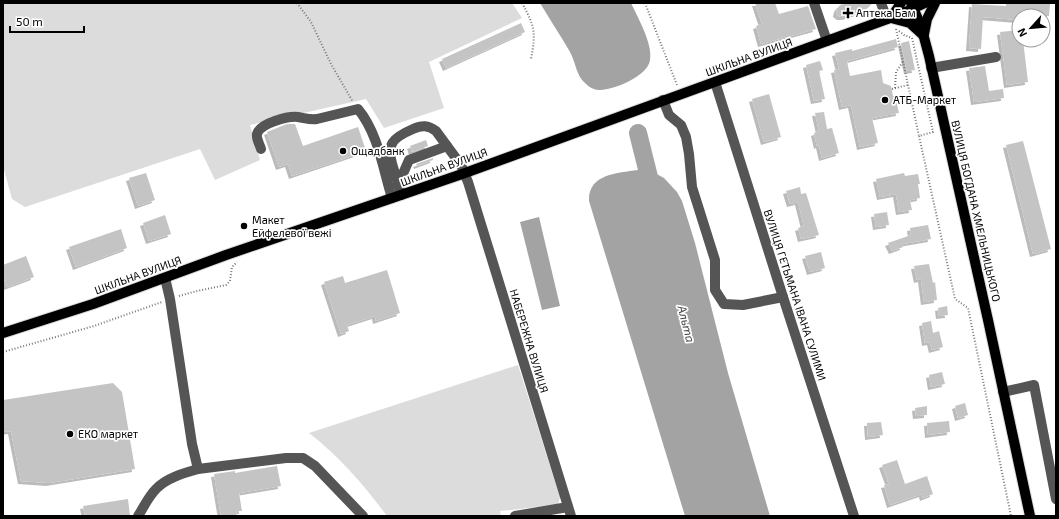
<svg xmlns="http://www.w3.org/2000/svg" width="1059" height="519" viewBox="0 0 1059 519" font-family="'Exo 2',sans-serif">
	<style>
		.green { fill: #dcdcdc }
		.water { fill: #a3a3a3 }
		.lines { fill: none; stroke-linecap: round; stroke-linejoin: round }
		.river { stroke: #a3a3a3; stroke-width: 18 }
		.building { fill: #c4c4c4; filter: url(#shadow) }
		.major-casing { stroke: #dbdbdb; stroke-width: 12 }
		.path { stroke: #777; stroke-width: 2; stroke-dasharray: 1 2; stroke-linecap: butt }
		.minor { stroke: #555; stroke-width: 10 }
		.major { stroke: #000; stroke-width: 10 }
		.poi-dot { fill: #000; stroke: #fff; stroke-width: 1.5 }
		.labels { text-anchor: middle; stroke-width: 3.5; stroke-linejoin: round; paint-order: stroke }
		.poi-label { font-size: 11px; fill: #000; stroke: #fff; text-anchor: start }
		.street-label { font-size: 11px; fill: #000; stroke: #fff }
		.water-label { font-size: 12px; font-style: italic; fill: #444; stroke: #fff }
	</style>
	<defs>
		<filter id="shadow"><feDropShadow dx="-3" dy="3" stdDeviation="0" flood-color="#0004"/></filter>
	</defs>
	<rect width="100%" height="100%" fill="#fff"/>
	<g class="green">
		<path d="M3 3H512L522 18 429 62 444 108 384 128 366 99 250 125 260 160 215 180 200 149 25 207 12 199 3 166Z"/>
		<path d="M518 365 560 497 558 505 500 511 501 516H387C364 485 340 457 309 433Z"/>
	</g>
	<g class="water">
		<path d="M540 3H631C638 18 653 44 650 60 648 76 614 90 600 90 595 90 590 88 586 84 576 76 576 63 570 52 561 36 550 20 540 3Z"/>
		<path d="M638 170 651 171 664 178 677 192 682 201 695 243 728 373 770 516H685L589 201C588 174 617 173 638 170Z"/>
		<path d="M539 217 560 306 542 310 520 222Z"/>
	</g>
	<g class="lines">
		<path class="river" d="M638 133 653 193"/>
	</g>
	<g class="building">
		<path d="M755 3H775L779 14 808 6 816 29 761 44 756 26 762 24Z"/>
		<path d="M848 3H873L864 11 845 17H840L836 14 837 9 840 5Z"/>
		<path d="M1006 3 1050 4 1049 16H1019V20L983 17 981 49 969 48 972 4 1006 6Z"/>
		<path d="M521 23 525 32 446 68 442 59Z"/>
		<path d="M1019 30V40H1023L1028 82 1007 85 1000 32Z"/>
		<path d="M896 39 898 47 847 61 850 76 881 70 883 83 891 86 893 96H895L899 113 872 118 878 143 860 147 851 105 842 107 834 70 839 69 835 53 852 49V51Z"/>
		<path d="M909 41 915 70 907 71 901 43Z"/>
		<path d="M820 61 823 70 819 71 825 99 814 101 806 65Z"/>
		<path d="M985 66 989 91 1003 89 1004 98 974 102 969 68Z"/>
		<path d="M769 94 781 137 764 142 752 99Z"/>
		<path d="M824 112 827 129 832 128 839 153 822 158 819 145 817 146 814 133 819 131 815 113Z"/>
		<path d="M287 124H295L303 146 358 127 366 151 292 176 288 164 279 167 267 132Z"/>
		<path d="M426 140 428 146 412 152 410 146Z"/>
		<path d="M1023 141 1051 249 1033 254 1006 145Z"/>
		<path d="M433 158V160L417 166 416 164Z"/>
		<path d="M146 173 155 200 138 206 129 178Z"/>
		<path d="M904 173 905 176 918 174 920 184H918L920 198 910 200 912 210 899 212 896 194 880 197 876 179Z"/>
		<path d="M800 187 801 194 806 193 819 235 801 239 798 228 804 226 798 202 790 204 786 191Z"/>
		<path d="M887 212 889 225 876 227 874 214Z"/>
		<path d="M165 215 171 234 149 241 143 223Z"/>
		<path d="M928 225 931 239 902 244 903 247 892 251 888 243 911 235 910 228Z"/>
		<path d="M121 229 127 248 76 267 69 247Z"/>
		<path d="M821 252 825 268 810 272 805 256Z"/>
		<path d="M26 256 34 277 7 287 3 276V265Z"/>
		<path d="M929 264 933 283 935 282 937 300 924 302 921 279 917 280 914 266Z"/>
		<path d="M387 270 400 313 376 321 375 316 347 325 349 331 341 334 324 282 343 276 345 283Z"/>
		<path d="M947 306 948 315 939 316 938 308Z"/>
		<path d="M931 321 933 333 939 331 943 347 932 350 930 342 925 343 922 323Z"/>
		<path d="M942 372 945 384 931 387 929 375Z"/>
		<path d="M113 383 122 392 135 469 49 483 21 481 11 431 3 432V400Z"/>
		<path d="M965 403 968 415 958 418 955 406Z"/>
		<path d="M927 406V415L916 416 915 408Z"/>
		<path d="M949 421 950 432 928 435 927 423Z"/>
		<path d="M881 422 883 435 868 437 867 423Z"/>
		<path d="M897 460 905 484 927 476 933 494 923 498 922 494 890 505 884 485 889 484 882 465Z"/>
		<path d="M277 466 281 486 239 493 242 511H236L237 515 221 516 214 474 235 471V473Z"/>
		<path d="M128 499 130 516H85L83 506Z"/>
	</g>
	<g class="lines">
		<defs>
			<g id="major">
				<path d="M911 3 921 26 929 56 988 320 1030 516"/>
				<path d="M891 18 910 23 922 34"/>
				<path d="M891 18 901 3"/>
				<path d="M924 34 927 19 935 3"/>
				<path d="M3 333 93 304 226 255 465 173 901 14 925 3"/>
			</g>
		</defs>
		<use href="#major" class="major-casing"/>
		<g class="path">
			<path d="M297 3 311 22 331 64 353 102"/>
			<path d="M522 3C535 27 536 32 531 59"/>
			<path d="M645 3 677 85"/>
			<path d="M896 29 919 136"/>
			<path d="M899 31 904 35 912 38 914 47 933 132 919 136 955 299 968 308 1011 516"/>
			<path d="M895 88 896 72 903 62"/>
			<path d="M892 89 908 85"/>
			<path d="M179 296 197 291 226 285 230 281 232 267 237 262"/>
			<path d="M3 352 94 326 162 302"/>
		</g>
		<g class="minor">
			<path d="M814 3 827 41"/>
			<path d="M881 3 887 19"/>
			<path d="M931 68 996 57"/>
			<path d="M715 82 783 297 854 516"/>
			<path d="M663 100 669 115 681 125 686 137 689 154 692 187 715 260V290L724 304 743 305 783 297"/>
			<path d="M261 149C260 145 256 139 257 134 260 123 288 116 298 117 305 118 310 120 317 119L358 109C378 133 383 169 392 198"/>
			<path d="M398 185 409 160 447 146"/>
			<path d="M401 195C399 186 396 177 393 167 386 144 392 138 413 129 422 125 428 125 436 131L461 165 468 182 571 516"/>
			<path d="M165 278 170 299 192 444 198 469 286 458H303L315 466 363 516"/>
			<path d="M1003 392 1034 385 1056 499"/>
			<path d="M138 516C144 507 148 497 156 489 166 478 184 473 198 469"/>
			<path d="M515 516 568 507"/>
		</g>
		<use href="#major" class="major"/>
	</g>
	<g class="poi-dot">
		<path d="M846 7h4v4h4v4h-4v4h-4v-4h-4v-4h4z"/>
		<circle cx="885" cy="100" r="4"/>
		<circle cx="343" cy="151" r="4"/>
		<circle cx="244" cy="226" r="4"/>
		<circle cx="70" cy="434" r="4"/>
	</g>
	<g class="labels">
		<g class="poi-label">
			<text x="856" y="17">Аптека Бам</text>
			<text x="893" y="104">АТБ-Маркет</text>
			<text x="351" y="155">Ощадбанк</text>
			<text x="252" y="224">Макет<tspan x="252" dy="13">Ейфелевої вежі</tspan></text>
			<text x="78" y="438">ЕКО маркет</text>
		</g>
		<g class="street-label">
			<text transform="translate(749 57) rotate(-20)" y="4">ШКІЛЬНА ВУЛИЦЯ</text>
			<text transform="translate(444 167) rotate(-20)" y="4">ШКІЛЬНА ВУЛИЦЯ</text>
			<text transform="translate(976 211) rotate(77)" y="4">ВУЛИЦЯ БОГДАНА ХМЕЛЬНИЦЬКОГО</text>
			<text transform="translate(138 275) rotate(-20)" y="4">ШКІЛЬНА ВУЛИЦЯ</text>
			<text transform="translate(795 295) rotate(72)" y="4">ВУЛИЦЯ ГЕТЬМАНА ІВАНА СУЛИМИ</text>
			<text transform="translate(529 341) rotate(73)" y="4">НАБЕРЕЖНА ВУЛИЦЯ</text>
		</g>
		<g class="water-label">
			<text transform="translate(686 324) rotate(76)" y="4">Альта</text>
		</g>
	</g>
	<rect width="1059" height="519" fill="none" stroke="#000000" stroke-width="8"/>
	<g transform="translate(1031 28) rotate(243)"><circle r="19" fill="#ffffff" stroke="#999999"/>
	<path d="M0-3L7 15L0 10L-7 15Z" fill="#000000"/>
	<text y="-6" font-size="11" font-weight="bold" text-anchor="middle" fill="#000000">N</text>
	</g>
	<path d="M10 26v6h74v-6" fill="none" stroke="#000000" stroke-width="2"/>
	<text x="16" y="26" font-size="12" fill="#000000" stroke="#ffffff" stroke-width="3" paint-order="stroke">50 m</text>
</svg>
